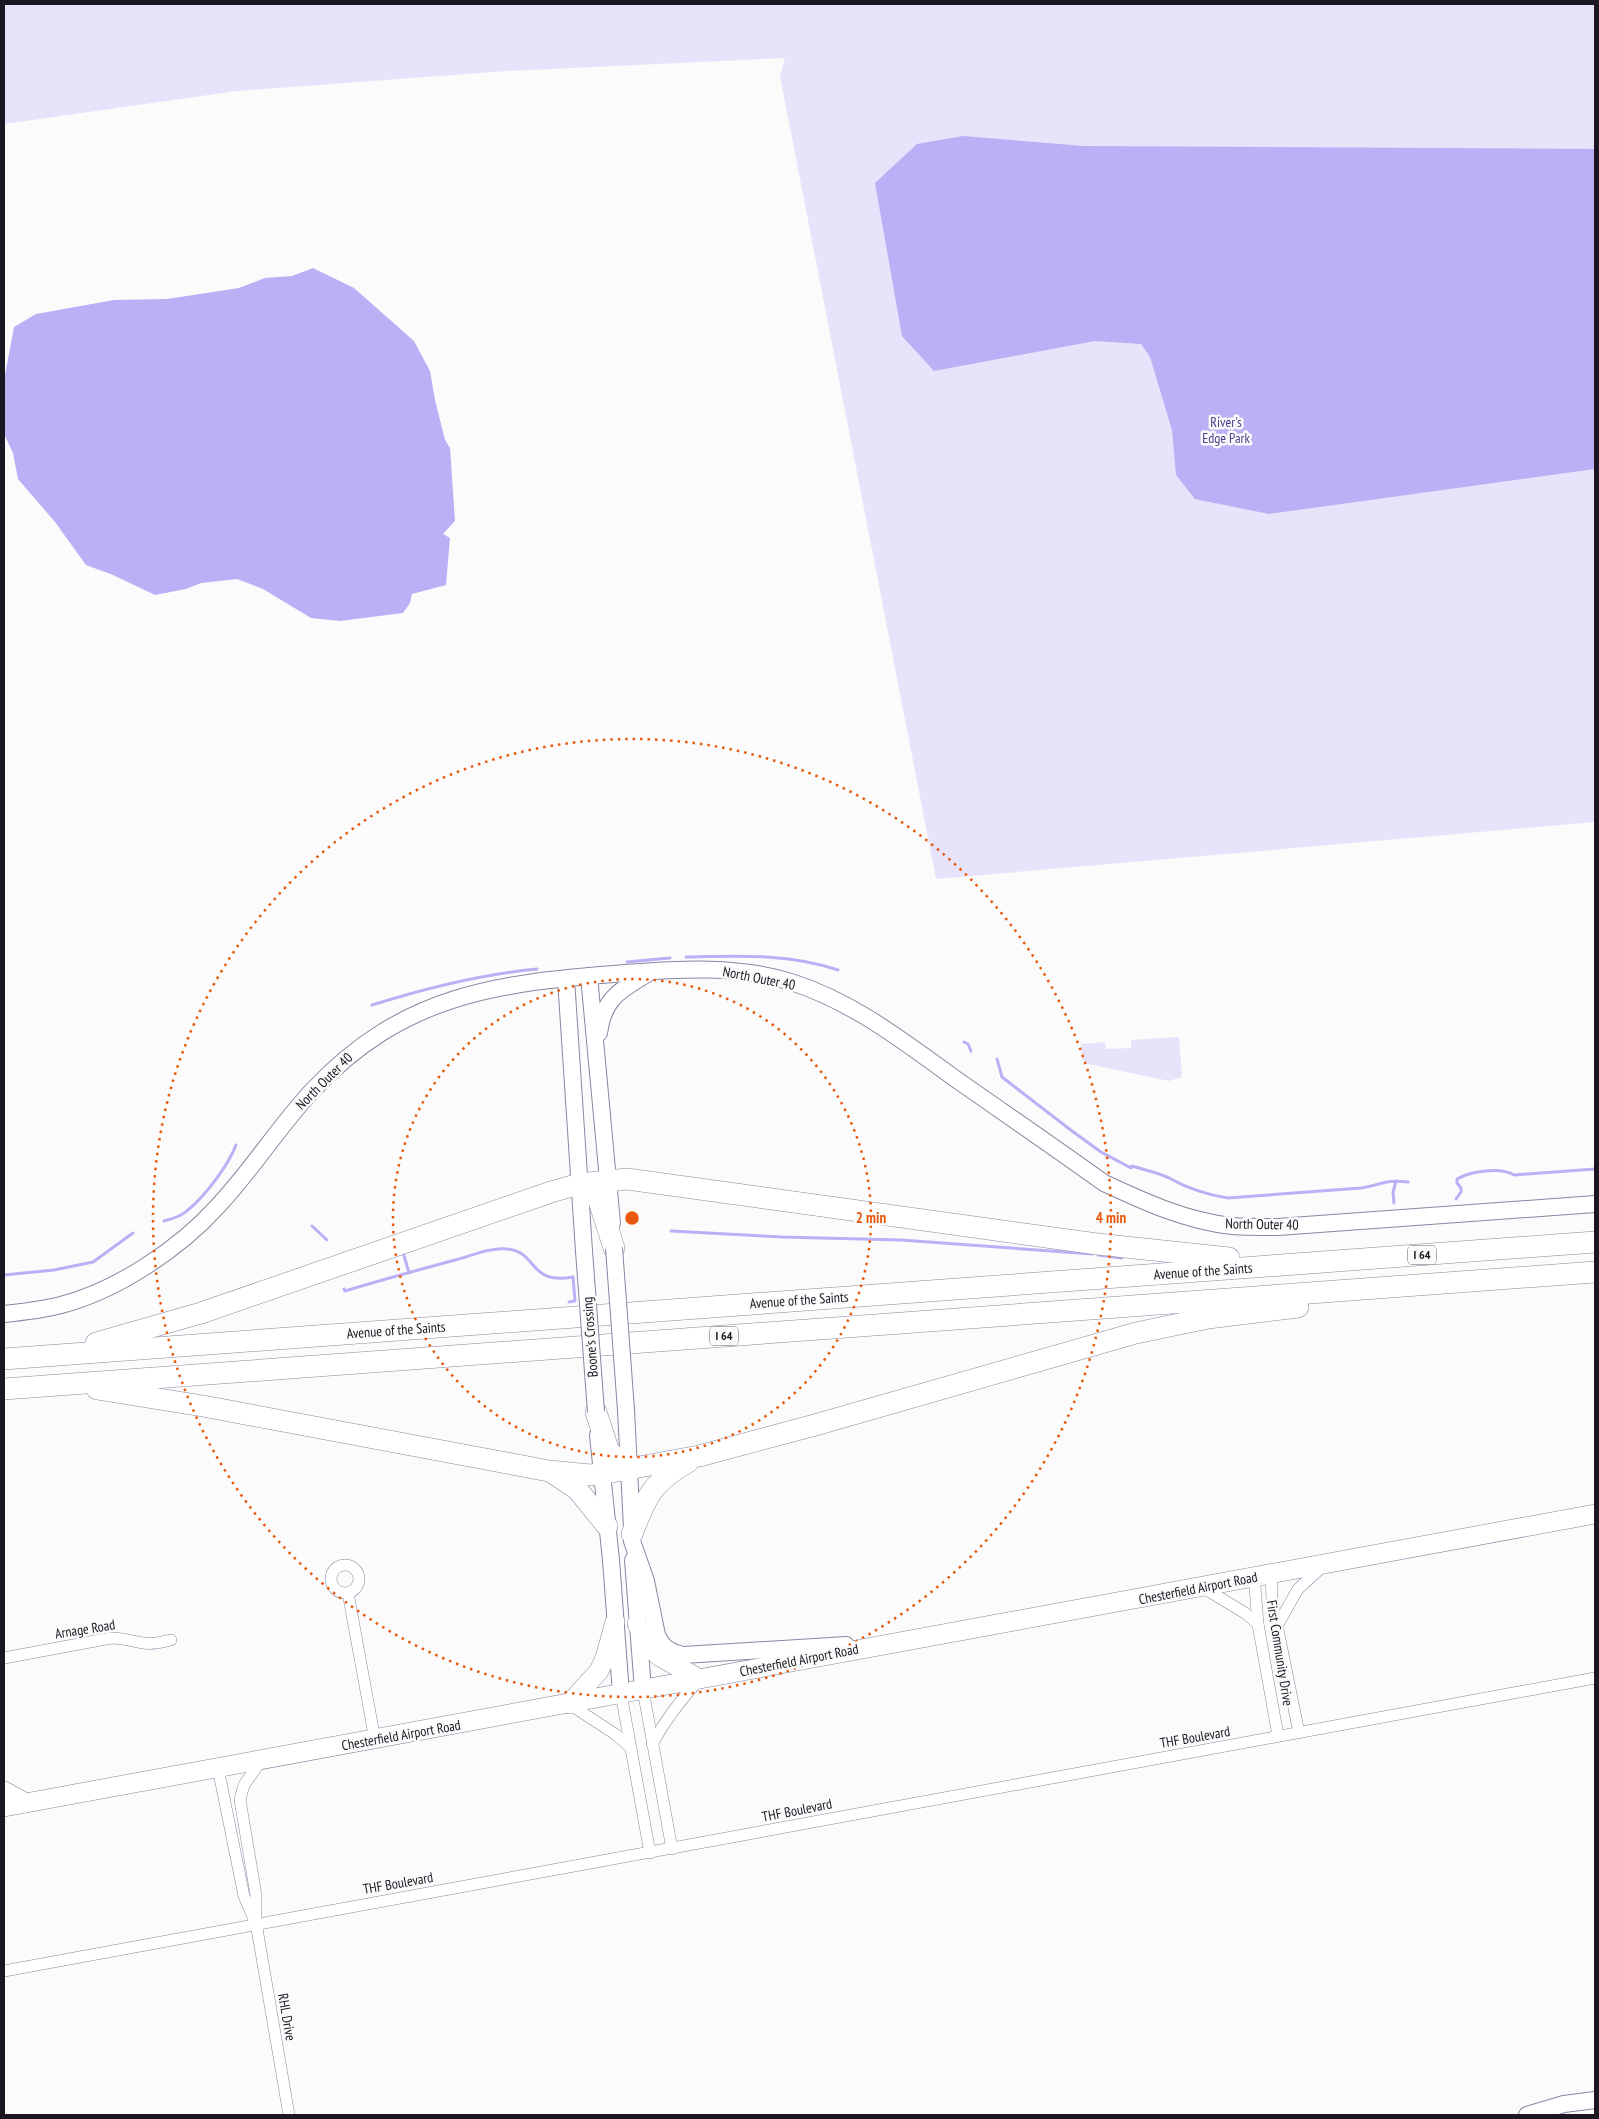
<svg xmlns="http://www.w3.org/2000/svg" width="1599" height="2119" viewBox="0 0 1599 2119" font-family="'PT Sans Narrow',sans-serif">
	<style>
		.green { fill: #e6e3fb }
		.water { fill: #bbb0f6 }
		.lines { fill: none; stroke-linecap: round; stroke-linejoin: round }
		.stream { stroke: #bbb0f6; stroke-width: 3 }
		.street-casing { stroke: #8a86a1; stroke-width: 12 }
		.secondary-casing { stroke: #8a86a1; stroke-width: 18 }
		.primary-casing { stroke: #8a86a1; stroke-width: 20 }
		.highway-casing { stroke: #8a86a1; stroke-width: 22 }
		.street { stroke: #fff; stroke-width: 11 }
		.secondary { stroke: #fff; stroke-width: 16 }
		.primary { stroke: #fff; stroke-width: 19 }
		.highway { stroke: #fff; stroke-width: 21 }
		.secondary-bridge-casing { stroke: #8a86a1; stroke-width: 18; stroke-linecap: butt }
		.secondary-bridge { stroke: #fff; stroke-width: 16 }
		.ring { fill: none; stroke: #e8590c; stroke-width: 2.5; stroke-dasharray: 2.5 5 }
		.labels { text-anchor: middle; stroke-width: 5; stroke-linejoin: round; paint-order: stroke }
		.shield { fill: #fbfbfb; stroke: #5d5b62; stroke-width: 1 }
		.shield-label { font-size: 12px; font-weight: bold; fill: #191721 }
		.park-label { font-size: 14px; fill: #4e3a8a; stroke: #fbfbfb }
		.street-label { font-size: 14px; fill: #191721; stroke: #fbfbfb }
		.centre { fill: #e8590c; stroke: #fbfbfb; stroke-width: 2.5 }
		.ring-label { font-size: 15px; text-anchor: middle; font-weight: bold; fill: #e8590c; stroke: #fbfbfb; stroke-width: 5; stroke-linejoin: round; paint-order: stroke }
	</style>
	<rect width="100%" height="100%" fill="#fbfbfb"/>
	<g class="green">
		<path d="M4 4H1595V822L936 879 780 76 785 58 507 71 237 91 4 124Z"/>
		<path d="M1179 1037 1182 1077 1169 1081 1088 1064 1082 1059 1081 1044 1105 1042 1106 1049 1131 1048V1040Z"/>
	</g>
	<g class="water">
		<path d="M963 136 1084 146 1595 149V469L1269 514 1195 499 1176 475 1172 430 1150 357 1141 344 1095 341 934 371 902 336 875 183 917 144Z"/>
		<path d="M313 268 354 288 414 341 430 371 435 400 445 440 450 448 455 521 443 534 450 538 446 585 412 594 410 603 403 613 340 621 311 618 263 589 237 579 201 583 186 589 155 595 113 575 86 565 55 522 18 479 13 453 4 434V381L14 327 36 314 114 300 167 299 239 288 265 278 292 276Z"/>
	</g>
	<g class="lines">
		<g class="stream">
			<path d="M686 957C737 956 789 953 838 970"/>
			<path d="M627 962 670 958"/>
			<path d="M372 1005C426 988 481 974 537 969"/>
			<path d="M964 1042 968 1044 971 1051"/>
			<path d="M997 1059 1002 1077 1072 1131 1101 1152 1131 1168 1132 1166C1144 1170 1161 1173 1171 1179 1187 1188 1209 1195 1228 1198L1361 1188C1381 1185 1386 1179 1408 1182"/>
			<path d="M1456 1199 1461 1192V1188L1457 1183V1179C1471 1171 1500 1167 1514 1175L1595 1169"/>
			<path d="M1394 1203 1393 1192 1396 1181"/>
			<path d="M164 1221C172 1219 182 1216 188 1210 205 1196 228 1166 236 1145"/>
			<path d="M312 1226 327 1240"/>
			<path d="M671 1231 782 1237 901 1240 1092 1254"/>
			<path d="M403 1252 409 1273"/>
			<path d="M1098 1255 1122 1258"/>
			<path d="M4 1275 54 1270 93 1262 133 1233"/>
			<path d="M344 1289 345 1291C381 1280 418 1270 455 1260 471 1256 491 1247 507 1249 539 1252 527 1285 573 1277L575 1301 569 1302"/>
		</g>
		<defs>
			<g id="street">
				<circle cx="345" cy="1579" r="14"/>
				<path d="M1271 1574 1272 1600 1299 1733"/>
				<path d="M1254 1575 1258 1624 1278 1736"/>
				<path d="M1202 1587 1245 1613 1258 1624"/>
				<path d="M348 1593 375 1740"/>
				<path d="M1277 1626 1298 1589 1322 1567"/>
				<path d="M4 1658 111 1638C123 1638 131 1641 143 1643 152 1645 162 1642 171 1640"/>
				<path d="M643 1690 672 1849"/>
				<path d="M621 1694 650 1853"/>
				<path d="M569 1704 615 1734 630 1747"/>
				<path d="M652 1744C666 1719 680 1700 700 1679"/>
				<path d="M261 1761 244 1785 240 1800 256 1895V1923L289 2115"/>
				<path d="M218 1768 244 1896 254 1919"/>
				<path d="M4 1971 1595 1678"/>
			</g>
			<g id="secondary">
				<path d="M589 976 612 1223"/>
				<path d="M566 979 584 1251"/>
				<path d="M599 1033C603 999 620 990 647 974"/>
				<path d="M4 1314C23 1312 42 1310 61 1305 116 1291 179 1249 217 1207 251 1171 277 1129 311 1092 403 993 498 983 625 973 681 969 737 965 791 982 854 1002 904 1042 957 1080 1006 1114 1055 1148 1104 1183 1145 1202 1186 1221 1232 1226 1247 1227 1263 1227 1278 1227L1595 1204"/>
				<path d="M626 1410 632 1528"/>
				<path d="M598 1435 611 1560 621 1694"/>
				<path d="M632 1541 646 1581 657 1635C663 1648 670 1652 683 1655L846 1645"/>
				<path d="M633 1560 643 1690"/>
				<path d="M1527 2115 1564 2104 1595 2100"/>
			</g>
			<g id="primary">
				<path d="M637 1624 647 1645 660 1657 700 1679"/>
				<path d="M569 1704 599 1671 605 1658 615 1622"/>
				<path d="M4 1791 26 1803"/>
				<path d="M4 1807 1595 1514"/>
			</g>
			<g id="highway">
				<path d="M579 1184 593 1193 599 1201 614 1248"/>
				<path d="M96 1343 201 1313 551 1192 579 1184 627 1179 1097 1244 1229 1258"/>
				<path d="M4 1359 1595 1242"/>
				<path d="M4 1389 1595 1272"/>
				<path d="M97 1389 203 1406 549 1471 590 1475 601 1474 699 1456 815 1425 1136 1333 1208 1318 1298 1307"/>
				<path d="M596 1412 609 1452 630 1469"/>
				<path d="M553 1473 577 1489 607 1526"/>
				<path d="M632 1534C646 1497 652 1482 688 1462"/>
			</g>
		</defs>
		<use href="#street" class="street-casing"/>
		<use href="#secondary" class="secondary-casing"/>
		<use href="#primary" class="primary-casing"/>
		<use href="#highway" class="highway-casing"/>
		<use href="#street" class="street"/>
		<use href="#secondary" class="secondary"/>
		<use href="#primary" class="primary"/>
		<use href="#highway" class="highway"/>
		<defs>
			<g id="secondary-bridge">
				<path d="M614 1248 626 1410"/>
				<path d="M584 1251 596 1412"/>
			</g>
		</defs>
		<use href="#secondary-bridge" class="secondary-bridge-casing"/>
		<use href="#secondary-bridge" class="secondary-bridge"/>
	</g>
	<g class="ring">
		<circle cx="632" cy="1218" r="239"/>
		<circle cx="632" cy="1218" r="479"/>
	</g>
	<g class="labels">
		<g class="shield">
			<rect x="1408" y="1245.5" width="28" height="19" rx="4"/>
			<rect x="710" y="1326.5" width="28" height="19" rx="4"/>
		</g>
		<g class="shield-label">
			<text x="1422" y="1259">I 64</text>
			<text x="724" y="1340">I 64</text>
		</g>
		<g class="park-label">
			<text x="1226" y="427">River's<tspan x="1226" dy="16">Edge Park</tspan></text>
		</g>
		<g class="street-label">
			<text transform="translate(759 978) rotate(11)" y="5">North Outer 40</text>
			<text transform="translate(324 1081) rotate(-45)" y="5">North Outer 40</text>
			<text transform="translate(1262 1224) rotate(1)" y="5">North Outer 40</text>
			<text transform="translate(1203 1271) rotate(-4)" y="5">Avenue of the Saints</text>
			<text transform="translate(799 1300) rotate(-4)" y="5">Avenue of the Saints</text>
			<text transform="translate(396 1330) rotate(-4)" y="5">Avenue of the Saints</text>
			<text transform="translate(590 1337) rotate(-94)" y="5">Boone's Crossing</text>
			<text transform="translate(1198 1588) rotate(-11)" y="5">Chesterfield Airport Road</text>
			<text transform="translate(85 1629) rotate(-9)" y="5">Arnage Road</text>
			<text transform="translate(1280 1653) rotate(81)" y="5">First Community Drive</text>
			<text transform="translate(799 1660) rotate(-11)" y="5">Chesterfield Airport Road</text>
			<text transform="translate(401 1735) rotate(-10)" y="5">Chesterfield Airport Road</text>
			<text transform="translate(1195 1737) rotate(-10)" y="5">THF Boulevard</text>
			<text transform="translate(797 1810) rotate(-11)" y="5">THF Boulevard</text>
			<text transform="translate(398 1883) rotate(-10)" y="5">THF Boulevard</text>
			<text transform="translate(287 2017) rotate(80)" y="5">RHL Drive</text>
		</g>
	</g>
	<circle cx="632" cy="1218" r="8" class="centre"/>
	<g class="ring-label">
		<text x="871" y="1223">2 min</text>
		<text x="1111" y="1223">4 min</text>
	</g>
	<rect width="1599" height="2119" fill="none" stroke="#191721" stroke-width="10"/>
</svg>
